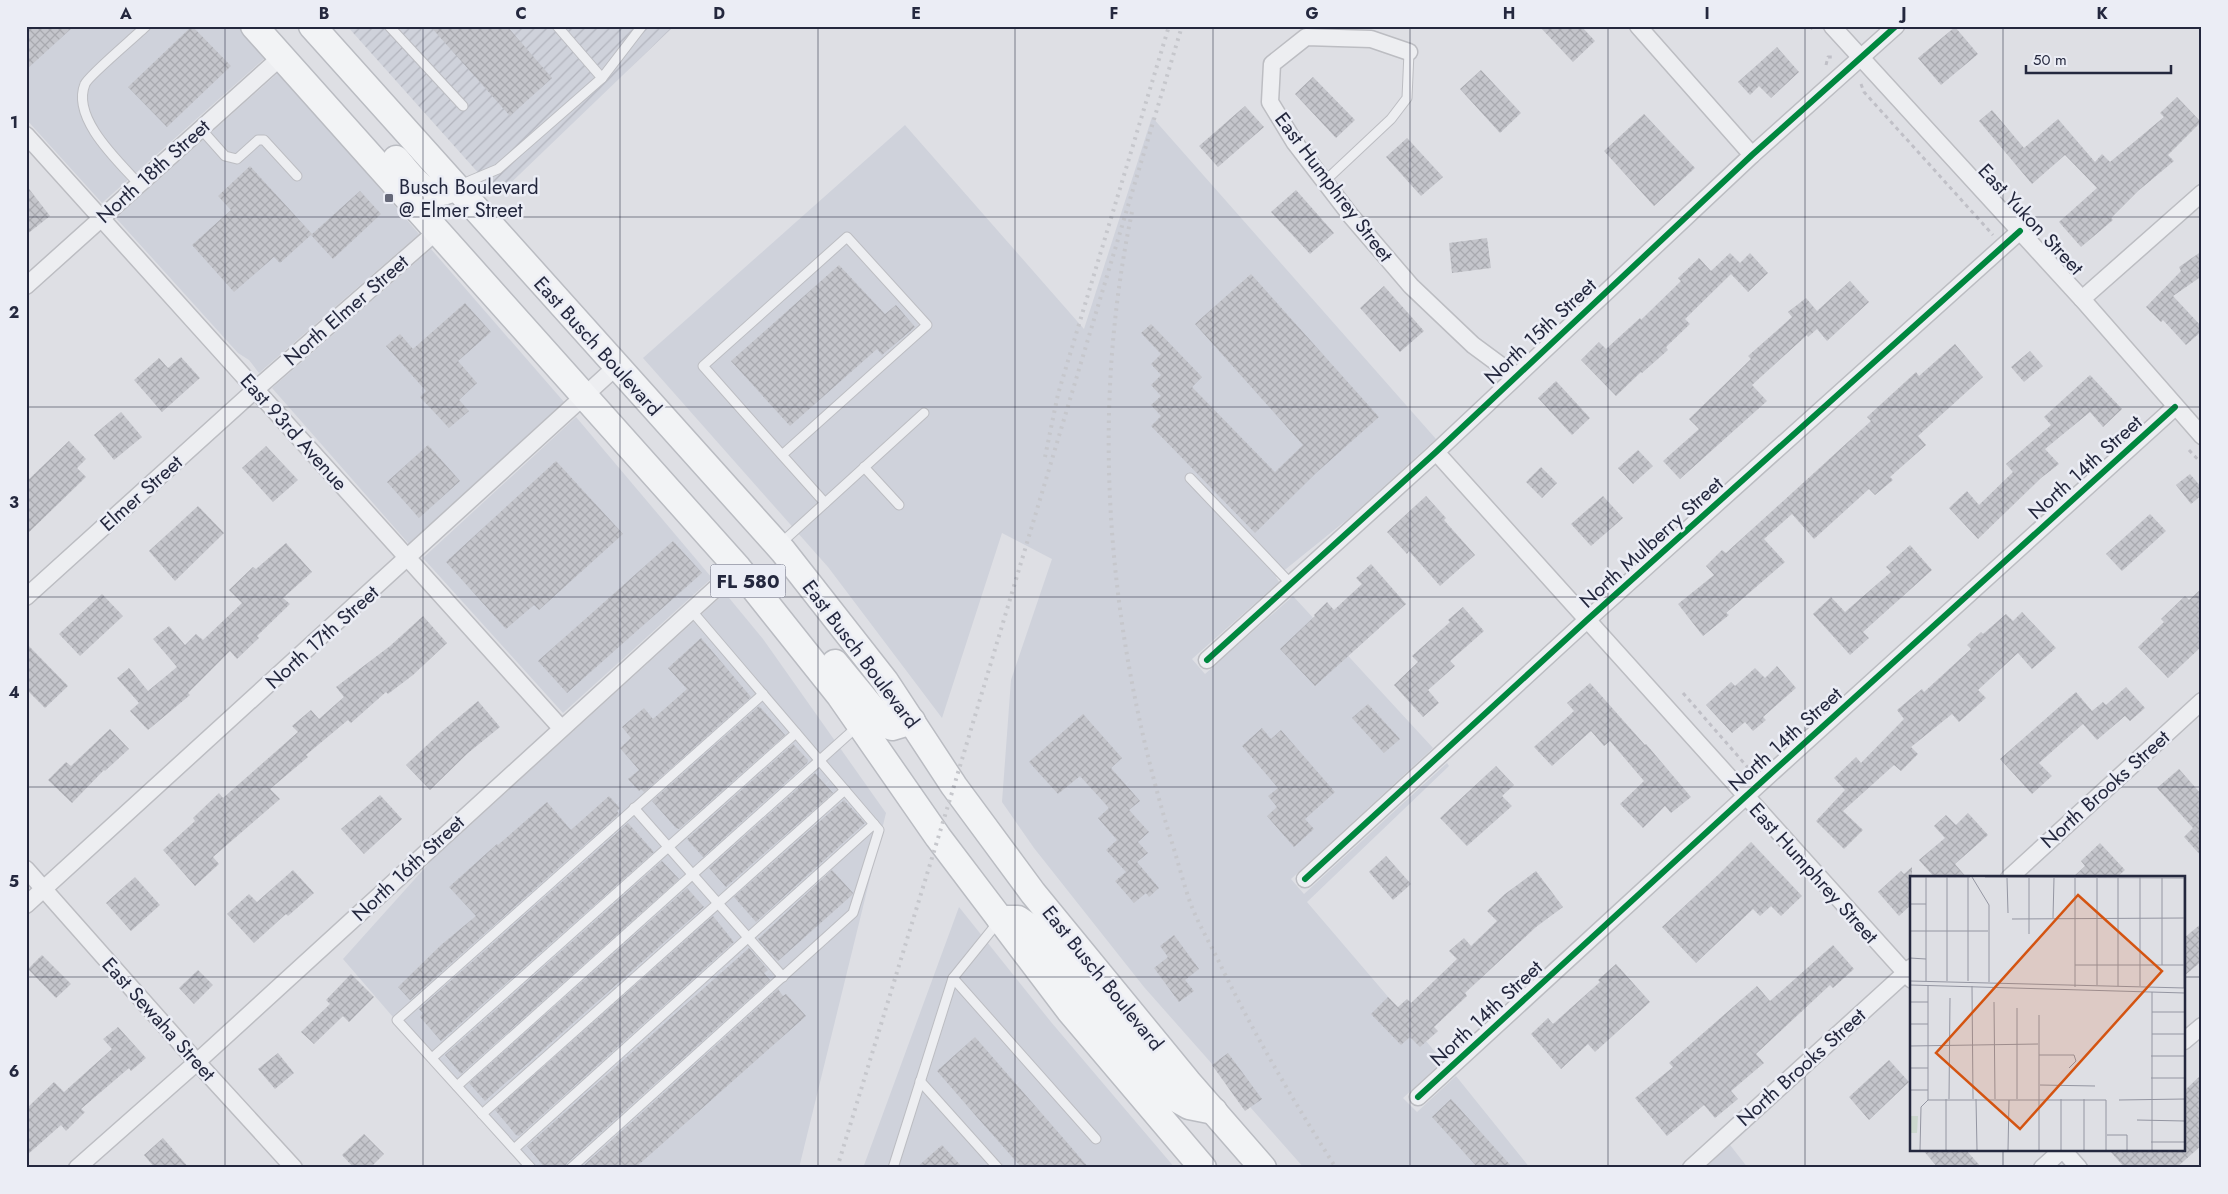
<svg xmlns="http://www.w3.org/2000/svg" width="2228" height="1194" viewBox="0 0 2228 1194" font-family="Jost,sans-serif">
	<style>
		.built { fill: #cfd2db }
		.industrial { fill: url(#industrial-furrows) }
		.building { fill: url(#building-cross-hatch) }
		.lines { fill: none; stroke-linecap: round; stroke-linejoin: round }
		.lane-casing { stroke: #bcbdc2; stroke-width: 11 }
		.street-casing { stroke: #bcbdc2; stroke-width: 19 }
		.primary-casing { stroke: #babcc2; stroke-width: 29 }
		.path { stroke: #c0c0c7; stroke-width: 3; stroke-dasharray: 4 4; stroke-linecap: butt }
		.lane { stroke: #edeef1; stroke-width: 9 }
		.street { stroke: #edeef1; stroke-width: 16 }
		.primary { stroke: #f2f3f5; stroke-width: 26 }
		.rail { stroke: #c6c7cc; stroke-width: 4; stroke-dasharray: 2.5 5; stroke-linecap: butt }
		.cycleway-casing { stroke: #ebedf5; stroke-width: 9 }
		.cycleway { stroke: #00873e; stroke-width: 6 }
		.grid { fill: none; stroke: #24283e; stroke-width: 1; stroke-opacity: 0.55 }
		.poi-dot { fill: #656878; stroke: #ebedf5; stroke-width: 2 }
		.labels { text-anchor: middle; stroke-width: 5; stroke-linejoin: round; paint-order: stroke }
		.shield { fill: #ebedf5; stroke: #606375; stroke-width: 1 }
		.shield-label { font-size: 19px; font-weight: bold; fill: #24283e }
		.street-label { font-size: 20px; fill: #24283e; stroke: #ebedf5 }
		.poi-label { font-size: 20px; fill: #24283e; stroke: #ebedf5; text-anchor: start }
		.inset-road { fill: none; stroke: #9496a2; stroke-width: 1 }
		.view { fill: #d45411; fill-opacity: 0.15; stroke: #d45411; stroke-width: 2.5 }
		.inset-edge { fill: none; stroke: #24283e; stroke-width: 2.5 }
		.neatline { fill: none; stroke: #24283e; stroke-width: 2 }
		.grid-label { font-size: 16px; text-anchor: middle; font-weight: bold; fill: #24283e }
	</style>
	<defs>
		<pattern id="industrial-furrows" width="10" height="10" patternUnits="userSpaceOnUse" patternTransform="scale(1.25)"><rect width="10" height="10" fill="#cfd2db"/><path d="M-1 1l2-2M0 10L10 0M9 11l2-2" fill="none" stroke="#b2b4bd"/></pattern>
		<pattern id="building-cross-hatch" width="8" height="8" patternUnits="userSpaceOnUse" patternTransform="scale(1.25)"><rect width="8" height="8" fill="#c4c5cb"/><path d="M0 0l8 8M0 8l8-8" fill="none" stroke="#a8a9af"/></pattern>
	</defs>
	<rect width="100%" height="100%" fill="#dedfe4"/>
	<g class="built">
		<path d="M26 26H240L266 57 102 203 26 119Z"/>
		<path d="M279 72 419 234 259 373 249 360 238 353 116 218Z"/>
		<path d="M1152 117 1436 439 1349 518 1276 577 1279 582 1192 659 1205 674 1293 596 1433 748 1291 879 1304 894 1447 763 1449 766 1307 902 1443 1061 1403 1098 1417 1112 1456 1076 1530 1168H1304L1144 987 1034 848 1002 802 1011 680 1052 559 1002 533 942 718 828 567 643 358 905 125 1084 329Z"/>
		<path d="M431 249 564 402 409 544 272 388Z"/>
		<path d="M576 417 712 578 563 713 423 558Z"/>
		<path d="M725 593 763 639 886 813 799 1168H523L343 959 431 861Z"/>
		<path d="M959 907 1051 1022 1175 1168H863Z"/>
		<path d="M1730 1145 1748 1168H1705Z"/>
	</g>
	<path class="industrial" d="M347 26H674L498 195Z"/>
	<g class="building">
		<path d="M26 26H74L26 70Z"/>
		<path d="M192 26 231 66 167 127 128 87Z"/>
		<path d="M430 26H507L552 78 510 116Z"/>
		<path d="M1539 26H1581L1595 41 1573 62Z"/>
		<path d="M1955 27 1978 54 1941 85 1918 58Z"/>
		<path d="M1777 47 1799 72 1771 98 1759 86 1750 95 1738 82Z"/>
		<path d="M1481 70 1521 113 1500 133 1460 89Z"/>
		<path d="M1313 77 1355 120 1336 138 1295 94Z"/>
		<path d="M2177 97 2201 122 2168 155 2174 161 2138 191 2111 218 2113 220 2081 247 2059 222 2097 188 2065 155 2032 184 1979 121 1992 110 2024 148 2058 119 2095 162 2102 154 2110 162 2164 117 2160 113Z"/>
		<path d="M1245 106 1264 127 1218 167 1199 146Z"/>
		<path d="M1644 114 1695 168 1654 206 1604 151Z"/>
		<path d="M1407 138 1443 177 1421 196 1386 157Z"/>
		<path d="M250 166 312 234 280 263 274 257 234 292 192 245 231 210 218 196Z"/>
		<path d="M26 185 50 216 26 235Z"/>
		<path d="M1296 190 1334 233 1310 254 1271 212Z"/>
		<path d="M360 191 381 214 333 259 311 235Z"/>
		<path d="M1487 238 1491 268 1452 273 1449 243Z"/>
		<path d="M2202 251V276L2173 296 2202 327V331L2186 345 2163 320 2161 322 2146 307 2181 271 2179 267Z"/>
		<path d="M1730 253 1740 263 1750 253 1768 273 1748 292 1731 274 1685 319 1690 324 1666 347 1668 350 1642 373 1641 372 1616 396 1581 360 1599 342 1606 349 1640 318 1641 320 1681 281 1678 278 1699 258 1711 271Z"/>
		<path d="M839 265 885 314 896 305 915 327 882 355 877 349 790 426 731 361Z"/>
		<path d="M1251 274 1379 417 1316 473 1255 533 1151 426 1161 416 1151 405 1161 396 1151 385 1161 375 1151 364 1161 354 1141 333 1151 324 1202 377 1192 387 1275 472 1303 445 1195 324Z"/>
		<path d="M1850 281 1869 302 1827 341 1817 329 1808 337 1807 335 1752 385 1767 401 1680 479 1663 461 1699 429 1689 419 1751 359 1748 356 1792 317 1788 312 1806 298 1817 311Z"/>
		<path d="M1384 286 1424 331 1400 352 1360 308Z"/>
		<path d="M465 303 491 332 458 361 477 383 459 400 469 411 449 428 420 397 426 391 386 346 400 334 413 349Z"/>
		<path d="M1955 344 1983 377 1918 436 1926 445 1890 477 1893 480 1875 495 1869 489 1814 539 1792 514 1764 539 1785 562 1726 613 1729 615 1703 636 1678 604 1714 575 1706 566 1722 550 1726 553 1871 421 1867 417 1916 372 1919 376Z"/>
		<path d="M2030 351 2043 366 2024 382 2011 367Z"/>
		<path d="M181 357 200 378 162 412 134 380 159 358 168 368Z"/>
		<path d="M2090 375 2122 409 2103 427 2090 412 2045 449 2059 464 2041 478 1978 539 1949 508 1967 491 1979 505 2013 472 2006 464 2051 425 2044 417Z"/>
		<path d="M1556 381 1590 418 1572 435 1538 398Z"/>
		<path d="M121 412 142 437 114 460 94 435Z"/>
		<path d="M69 441 86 459 77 468 86 477 26 535V482Z"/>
		<path d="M428 445 460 481 419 518 387 482Z"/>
		<path d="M266 446 298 480 273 502 242 468Z"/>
		<path d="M1638 450 1653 466 1633 484 1618 468Z"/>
		<path d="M556 461 623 534 539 610 534 605 506 629 446 562Z"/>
		<path d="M1541 467 1557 483 1542 498 1526 482Z"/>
		<path d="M2190 474 2202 488V495L2191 504 2176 485Z"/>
		<path d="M1426 496 1446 518 1444 520 1475 555 1440 586 1409 551 1407 554 1387 532Z"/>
		<path d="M1603 496 1623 518 1591 546 1571 524Z"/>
		<path d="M198 506 224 533 175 581 149 551Z"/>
		<path d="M2150 514 2166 531 2122 571 2106 554Z"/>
		<path d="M673 541 702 573 567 693 538 661Z"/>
		<path d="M286 543 312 572 283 598 290 604 257 636 259 638 237 659 230 651 188 693 190 695 148 730 130 711 139 703 117 678 129 668 148 691 177 667 153 639 169 626 185 645 196 634 203 640 242 603 229 590 253 567 256 569Z"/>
		<path d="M1910 545 1932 570 1863 632 1869 638 1850 655 1813 614 1831 597 1845 612 1891 572 1886 567Z"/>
		<path d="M1371 564 1406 604 1315 686 1280 649 1315 616 1314 615 1327 602 1334 610 1362 584 1356 578Z"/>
		<path d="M2202 588V646L2168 678 2138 647 2164 622 2161 619 2185 596 2189 600Z"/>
		<path d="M102 594 123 616 80 656 59 634Z"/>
		<path d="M1463 607 1484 631 1450 661 1455 666 1428 690 1439 703 1423 717 1394 685 1418 662 1412 656 1450 622 1448 620Z"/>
		<path d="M2022 612 2056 648 2032 669 2018 653 1978 690 1986 698 1959 722 1952 714 1911 747 1918 754 1901 771 1894 765 1843 811 1863 830 1844 849 1816 821 1845 790 1834 778 1856 757 1861 763 1904 719 1897 710 1922 689 1924 692 1971 649 1967 645 1981 632 1983 634 2006 614 2013 621Z"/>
		<path d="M423 616 447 643 413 675 388 694 386 692 351 723 348 720 306 755 308 757 270 789 280 799 213 857 219 864 195 886 163 850 195 821 193 818 219 793 223 798 298 732 292 726 311 710 319 719 344 697 336 687 390 646Z"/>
		<path d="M701 638 751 697 644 792 641 789 639 791 628 779 639 770 620 748 631 738 622 727 644 708 653 719 687 689 668 668Z"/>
		<path d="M26 643 68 686 45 708 26 689Z"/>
		<path d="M1777 666 1796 688 1763 717 1766 720 1753 731 1745 722 1732 733 1706 705 1731 682 1735 686 1755 668 1765 678Z"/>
		<path d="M1590 683 1645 745 1646 744 1691 797 1671 813 1665 806 1643 828 1620 804 1644 781 1610 741 1604 746 1591 731 1552 766 1534 747 1574 711 1567 703Z"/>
		<path d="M2126 687 2145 708 2130 721 2125 716 2097 740 2083 724 2039 763 2052 776 2032 794 2000 759 2076 692 2092 711 2103 702 2106 705Z"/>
		<path d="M478 701 500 727 468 753 430 790 406 765 440 733Z"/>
		<path d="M1368 704 1400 739 1384 753 1352 718Z"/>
		<path d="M759 706 785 735 679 829 676 828 652 801Z"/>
		<path d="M1083 714 1122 758 1111 768 1140 801 1129 810 1149 832 1138 842 1148 853 1137 862 1159 888 1149 897 1146 893 1134 903 1115 881 1126 872 1106 850 1117 840 1098 818 1109 808 1080 776 1058 794 1029 762Z"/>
		<path d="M1262 728 1271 739 1281 730 1335 792 1305 819 1314 829 1294 847 1267 816 1277 807 1268 796 1278 788 1242 746Z"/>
		<path d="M110 729 129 749 105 771 104 770 72 803 48 780 66 762 71 766Z"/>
		<path d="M793 744 808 760 807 763 703 857 687 839Z"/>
		<path d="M1496 766 1514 785 1502 796 1512 806 1467 846 1440 818Z"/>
		<path d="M2179 769 2202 795V857L2184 837 2193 828 2157 788Z"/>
		<path d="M815 773 833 793 726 887 709 868Z"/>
		<path d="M380 795 402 819 364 854 341 829Z"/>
		<path d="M609 796 620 808 617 811 619 814 410 1000 398 987 441 945 476 916 449 887 497 844 498 845 547 802 571 830Z"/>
		<path d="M844 800 865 823 756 922 734 897Z"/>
		<path d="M1968 813 1988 835 1955 864 1967 878H1935L1919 860 1945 838 1934 826 1946 815 1956 825Z"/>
		<path d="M628 823 654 852 441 1041 420 1017 423 1013 419 1009Z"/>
		<path d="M1751 842 1802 896 1781 916 1771 906 1760 916 1753 909 1696 963 1662 927 1719 874Z"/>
		<path d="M2100 843 2125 870 2116 878H2072L2085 866 2081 861Z"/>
		<path d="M1386 856 1411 884 1393 900 1369 872Z"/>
		<path d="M662 861 679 879 461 1074 445 1055Z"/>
		<path d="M1912 867V904L1899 916 1878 892 1901 871 1904 874Z"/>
		<path d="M293 870 314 893 288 916 286 914 254 943 227 914 249 894 257 902Z"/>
		<path d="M832 870 853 893 852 895 778 961 758 939Z"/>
		<path d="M1536 871 1563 907 1536 927 1465 993 1467 996 1434 1027 1438 1031 1420 1047 1410 1037 1401 1045 1371 1014 1388 997 1398 1007 1407 999 1411 1003 1457 959 1449 951 1464 938 1471 946 1497 921 1487 911 1505 894Z"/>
		<path d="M135 877 160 905 131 931 106 903Z"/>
		<path d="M687 888 704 907 485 1101 469 1083Z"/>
		<path d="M713 916 734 942 519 1136 516 1135 495 1110Z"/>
		<path d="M2202 923V961L2184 976V938Z"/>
		<path d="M1174 935 1199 969 1185 980 1194 991 1179 1002 1154 968 1168 957 1160 946Z"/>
		<path d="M1833 945 1854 969 1833 988 1830 985 1756 1054 1764 1063 1731 1091 1738 1099 1715 1118 1704 1105 1667 1136 1635 1098 1673 1067 1669 1063 1757 986 1770 1001Z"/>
		<path d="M749 948 768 970 764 973 770 980 567 1163 565 1168H545L527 1146Z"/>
		<path d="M42 955 71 984 56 998 28 969Z"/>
		<path d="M1616 964 1650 1002 1595 1052 1588 1044 1561 1069 1531 1034 1548 1018 1553 1024 1600 982 1598 980Z"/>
		<path d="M198 970 213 985 194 1004 179 988Z"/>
		<path d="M351 974 374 997 349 1022 343 1016 314 1044 301 1032 330 1004 326 1000Z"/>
		<path d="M778 989 783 996 786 994 806 1016 635 1168H581Z"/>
		<path d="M118 1027 146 1058 131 1071 129 1068 81 1109 85 1112 66 1131 61 1125 26 1156V1109L54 1082 64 1092 112 1049 103 1039Z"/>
		<path d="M975 1037 1064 1139 1089 1168H1022L976 1116 937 1071Z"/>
		<path d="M278 1053 294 1073 275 1089 258 1069Z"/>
		<path d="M1228 1053 1262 1099 1245 1111 1212 1065Z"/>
		<path d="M1889 1060 1909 1082 1869 1120 1849 1097Z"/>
		<path d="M2202 1074V1145L2176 1168H2125L2109 1150H2184V1091Z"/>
		<path d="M1451 1099 1513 1168H1478L1432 1117Z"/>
		<path d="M364 1134 384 1154 370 1168H354L342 1155Z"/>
		<path d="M163 1138 189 1168H155L144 1155Z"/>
		<path d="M942 1145 963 1168H916Z"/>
		<path d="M1923 1150H1966L1982 1168H1938Z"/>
	</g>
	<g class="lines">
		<defs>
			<g id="lane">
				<path d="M389 26 463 106"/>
				<path d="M602 78 642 26"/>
				<path d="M201 129 225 156 237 159 258 140H264L297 176"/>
				<path d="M1325 181 1391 119 1407 98 1409 52"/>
				<path d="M139 184C118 161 71 118 85 84 88 76 136 36 146 26"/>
				<path d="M460 185 498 169 602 78 557 26"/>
				<path d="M782 455 703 366 847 237 927 325 782 455 825 503"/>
				<path d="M864 467 899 505"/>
				<path d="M1190 478 1291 584"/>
				<path d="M780 544 924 413"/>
				<path d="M634 808 783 977"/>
				<path d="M953 978 1096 1139"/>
				<path d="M432 1058 796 733"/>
				<path d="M920 1081 998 1168"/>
				<path d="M457 1086 859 725"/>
				<path d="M482 1114 845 790"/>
				<path d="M514 1149 874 824"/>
				<path d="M531 1168 397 1020 763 694"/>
				<path d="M571 1168 853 913 879 830 691 610"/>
				<path d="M893 1168 953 978 999 921"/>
			</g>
			<g id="street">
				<path d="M1638 26 1752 155"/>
				<path d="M1832 26 2082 299 2202 436"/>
				<path d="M1409 52 1371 39 1306 37 1272 64 1270 102 1295 143 1351 216 1411 286 1473 345 1515 376"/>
				<path d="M26 135 561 728"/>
				<path d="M26 286 281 57"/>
				<path d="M2082 299 2202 193"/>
				<path d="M1436 452 1912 980"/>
				<path d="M26 597 256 389 437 231"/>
				<path d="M1207 660 1436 452 1752 155 1896 26"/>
				<path d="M26 869 197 1062 294 1168"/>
				<path d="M2009 878 2202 701"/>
				<path d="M1305 879 1587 620 2020 231"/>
				<path d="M26 905 617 366"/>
				<path d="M2184 1041 2202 1026"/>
				<path d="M1418 1097 1745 797 2175 407"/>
				<path d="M2063 1150 2079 1168"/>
				<path d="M77 1168 197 1062 738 568"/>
				<path d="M1691 1168 1912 967"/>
				<path d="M2042 1168 2062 1150"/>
			</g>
			<g id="primary">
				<path d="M254 26 738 568 840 696 938 837 1069 1010 1203 1168"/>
				<path d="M312 26 783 551 885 681 954 786 1033 893 1188 1082 1263 1168"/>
				<path d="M396 159C414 179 426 203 455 187"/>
				<path d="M835 663 886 725 892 727 912 721"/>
				<path d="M1000 919H1018L1030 927 1173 1097 1189 1106 1214 1111"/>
			</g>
		</defs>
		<use href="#lane" class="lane-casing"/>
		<use href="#street" class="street-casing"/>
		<use href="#primary" class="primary-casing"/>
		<g class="path">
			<path d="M1810 26 1815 32"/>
			<path d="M1826 65 1828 57H1834"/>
			<path d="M1861 84 1864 92 1993 235"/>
			<path d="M2189 450 2202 464"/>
			<path d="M1683 693 1750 770"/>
		</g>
		<use href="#lane" class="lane"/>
		<use href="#street" class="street"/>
		<use href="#primary" class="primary"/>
		<g class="rail">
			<path d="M1132 212C1089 418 1108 629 1168 830 1176 854 1182 879 1190 902 1198 924 1211 945 1221 966 1255 1036 1294 1102 1336 1168"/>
			<path d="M1045 457 1058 394 1169 26"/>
			<path d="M837 1168 954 786 1182 26"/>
		</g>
		<defs>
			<g id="cycleway">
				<path d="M1207 660 1436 452 1752 155 1896 26"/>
				<path d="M1305 879 1587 620 2020 231"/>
				<path d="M1418 1097 1745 797 2175 407"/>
			</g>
		</defs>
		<use href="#cycleway" class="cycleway-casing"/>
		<use href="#cycleway" class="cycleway"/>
	</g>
	<path class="grid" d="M225 26V1168M423 26V1168M620 26V1168M818 26V1168M1015 26V1168M1213 26V1168M1410 26V1168M1608 26V1168M1805 26V1168M2003 26V878M26 217H2202M26 407H2202M26 597H2202M26 787H2202M26 977H1912M2184 977H2202M2003 1150V1168"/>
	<rect class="poi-dot" x="384" y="193" width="10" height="10" rx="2.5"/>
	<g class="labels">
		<rect class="shield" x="710.5" y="564.5" width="75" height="33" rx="4"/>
		<g class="shield-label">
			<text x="748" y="588">FL 580</text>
		</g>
		<g class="street-label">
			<text transform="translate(153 171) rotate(-42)" y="7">North 18th Street</text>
			<text transform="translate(1334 187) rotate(53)" y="7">East Humphrey Street</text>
			<text transform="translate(2031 219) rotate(47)" y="7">East Yukon Street</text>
			<text transform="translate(346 310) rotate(-41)" y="7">North Elmer Street</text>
			<text transform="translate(1540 331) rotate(-43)" y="7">North 15th Street</text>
			<text transform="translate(598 346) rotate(48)" y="7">East Busch Boulevard</text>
			<text transform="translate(294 432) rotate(48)" y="7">East 93rd Avenue</text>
			<text transform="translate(2085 467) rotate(-42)" y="7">North 14th Street</text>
			<text transform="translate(141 493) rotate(-42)" y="7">Elmer Street</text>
			<text transform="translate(1651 542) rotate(-42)" y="7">North Mulberry Street</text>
			<text transform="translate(322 637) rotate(-42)" y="7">North 17th Street</text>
			<text transform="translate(861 654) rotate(53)" y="7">East Busch Boulevard</text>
			<text transform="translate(1785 739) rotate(-42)" y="7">North 14th Street</text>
			<text transform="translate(2105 789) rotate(-42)" y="7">North Brooks Street</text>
			<text transform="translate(408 868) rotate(-43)" y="7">North 16th Street</text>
			<text transform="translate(1814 873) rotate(48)" y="7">East Humphrey Street</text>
			<text transform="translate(1103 978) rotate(51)" y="7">East Busch Boulevard</text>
			<text transform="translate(1486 1013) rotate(-43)" y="7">North 14th Street</text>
			<text transform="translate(159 1019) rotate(48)" y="7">East Sewaha Street</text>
			<text transform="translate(1801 1067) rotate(-42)" y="7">North Brooks Street</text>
		</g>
		<g class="poi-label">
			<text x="399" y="194">Busch Boulevard<tspan x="399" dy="23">@ Elmer Street</tspan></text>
		</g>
	</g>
	<g transform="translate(1910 876)">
		<rect width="275" height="275" fill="#dedfe4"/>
		<path d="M0 240H8L7 257H0Z" fill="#ccd8ce"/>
		<path class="inset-road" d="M0 1H60M16 1V105M37 1V105M62 1 79 29V106M75 1 275 2M165 1V111M230 1V110M274 1V112M97 2 98 37M119 2V58M0 28H16M143 42 144 2M102 43 275 42M0 55H78M0 82 16 83M165 89H274M252 89V2M0 105 275 112M58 105V1M0 109 275 117M187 109V2M62 110 63 223M208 110V1M0 126H18M84 126 85 223M107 132V223M242 136H275M129 139V274M0 148H18M242 158H275M0 170 128 168M129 179H164L166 185 159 192M241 180H275M0 192H18M241 202H275M130 209 185 210M0 214H18M36 223V274M39 223 40 122M66 223 67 274M174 223V274M18 224H196V274M209 224 275 223M227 244 275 245M197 259H217V274M241 266H275M10 274 11 231 18 224V109M98 274 99 224M151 274V223M242 274V116"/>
		<path class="view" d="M168 19 252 95 110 253 26 177Z"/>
		<rect width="275" height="275" class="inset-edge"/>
	</g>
	<rect width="2228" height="1194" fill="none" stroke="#ebedf5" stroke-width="55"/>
	<path d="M2026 65v8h145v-8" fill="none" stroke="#24283e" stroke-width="2.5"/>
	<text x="2033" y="65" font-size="15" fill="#24283e" stroke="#ebedf5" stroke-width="4" paint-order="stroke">50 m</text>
	<rect x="28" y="28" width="2172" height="1138" class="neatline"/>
	<g class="grid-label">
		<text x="126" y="19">A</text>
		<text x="324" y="19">B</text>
		<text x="521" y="19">C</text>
		<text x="719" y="19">D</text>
		<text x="916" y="19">E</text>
		<text x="1114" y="19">F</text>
		<text x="1312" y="19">G</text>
		<text x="1509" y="19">H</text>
		<text x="1707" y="19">I</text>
		<text x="1904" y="19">J</text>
		<text x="2102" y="19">K</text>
		<text x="14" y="128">1</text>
		<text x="14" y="318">2</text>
		<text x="14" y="508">3</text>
		<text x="14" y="698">4</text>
		<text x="14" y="887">5</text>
		<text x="14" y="1077">6</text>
	</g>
</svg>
